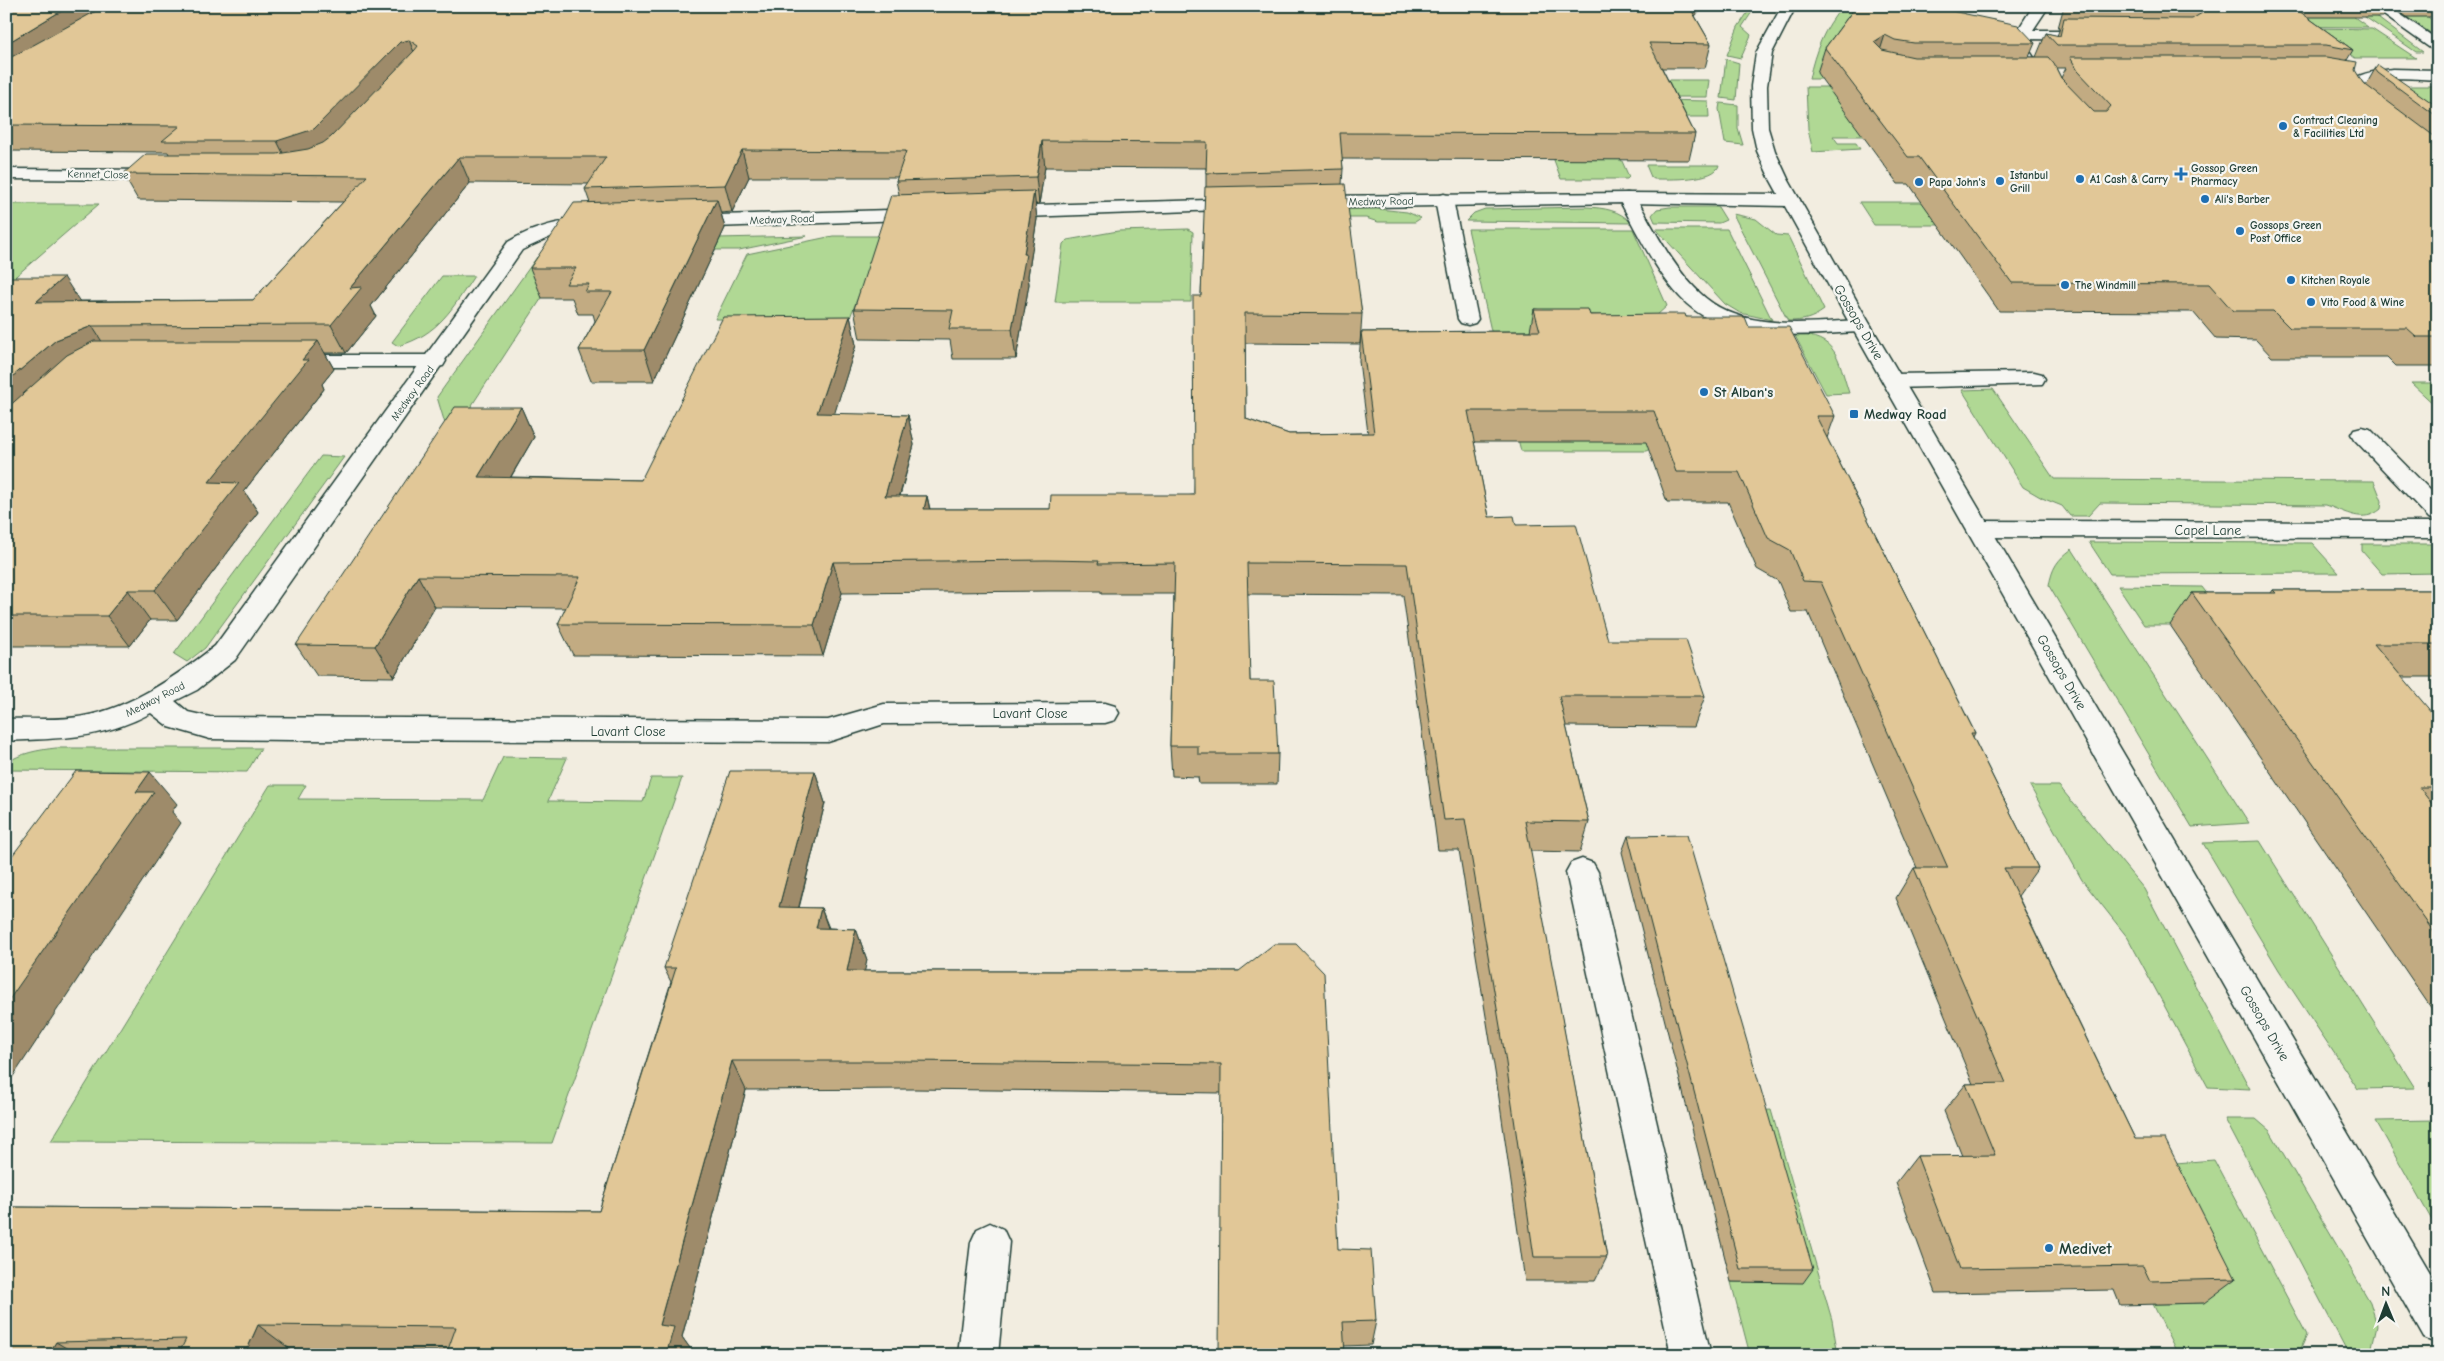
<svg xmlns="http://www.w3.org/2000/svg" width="2444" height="1361" viewBox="0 0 2444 1361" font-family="'Comic Neue',sans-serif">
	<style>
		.green { fill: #b0d894; stroke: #688a64 }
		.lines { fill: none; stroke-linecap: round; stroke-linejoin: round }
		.lane-casing { stroke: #1f3d34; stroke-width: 3 }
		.street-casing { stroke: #1f3d34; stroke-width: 3 }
		.secondary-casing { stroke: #1f3d34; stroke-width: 3 }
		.lane { fill: #f6f6f2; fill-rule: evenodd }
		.street { fill: #f6f6f2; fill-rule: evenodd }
		.secondary { fill: #f6f6f2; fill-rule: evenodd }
		.wall { fill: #c2ab82; stroke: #1f3d34; fill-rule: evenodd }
		.shaded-wall { fill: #9e8b6a; stroke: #1f3d34 }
		.building { fill: #e1c797; stroke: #1f3d34 }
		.poi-dot { fill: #1f6fb2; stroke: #f6f6f2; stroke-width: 2 }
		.labels { text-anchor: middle; stroke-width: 4.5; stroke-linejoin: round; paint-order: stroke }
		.far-poi-label { font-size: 11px; font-weight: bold; fill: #1f3d34; stroke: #f6f6f2; text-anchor: start }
		.far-street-label { font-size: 11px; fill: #1f3d34; stroke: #f6f6f2 }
		.street-label { font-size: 14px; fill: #1f3d34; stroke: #f6f6f2 }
		.poi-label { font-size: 14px; font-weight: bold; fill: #1f3d34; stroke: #f6f6f2; text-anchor: start }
		.near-poi-label { font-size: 16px; font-weight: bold; fill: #1f3d34; stroke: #f6f6f2; text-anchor: start }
	</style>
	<rect width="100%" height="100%" fill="#f2ede0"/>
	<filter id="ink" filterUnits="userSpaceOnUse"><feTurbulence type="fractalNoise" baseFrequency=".02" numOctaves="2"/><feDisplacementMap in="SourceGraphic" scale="10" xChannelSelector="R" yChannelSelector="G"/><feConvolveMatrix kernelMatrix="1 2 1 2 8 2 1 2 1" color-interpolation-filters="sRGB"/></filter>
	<g filter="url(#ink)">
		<g class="green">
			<path d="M1752 6H1756L1742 27 1751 35 1741 58 1727 55 1738 27Z"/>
			<path d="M1843 6H1856C1834 34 1838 46 1841 79H1809C1815 51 1824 28 1843 6Z"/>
			<path d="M2339 6 2368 27 2231 26 2219 16Z"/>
			<path d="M2349 6H2362L2423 52H2416Z"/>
			<path d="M2390 6H2416L2438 26V38Z"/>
			<path d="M2315 28 2372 29 2416 58H2355Z"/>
			<path d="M1726 59 1739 63 1736 100 1721 98Z"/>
			<path d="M1667 80H1709L1707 97H1675Z"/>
			<path d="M2411 86H2438V126L2388 89Z"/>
			<path d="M1806 87H1831L1864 136H1833L1838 143H1856L1860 149 1813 152 1808 129Z"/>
			<path d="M1660 100 1708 101 1709 117H1668Z"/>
			<path d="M1720 103 1738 105V128L1743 145 1725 143 1719 109Z"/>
			<path d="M1551 152H1618L1629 177 1627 179H1561Z"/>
			<path d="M1646 165H1719C1716 181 1668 179 1654 179L1651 177Z"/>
			<path d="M1859 202H2070L2090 225H1874Z"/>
			<path d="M6 204H99L9 282H6Z"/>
			<path d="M1587 207C1604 208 1620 210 1631 223L1466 221 1474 213 1485 209Z"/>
			<path d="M1670 207H1718L1726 220 1719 223 1655 222 1652 215 1657 209Z"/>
			<path d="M1378 209 1407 212 1421 218 1415 222H1378L1366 218H1298L1287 211Z"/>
			<path d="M1733 214 1756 219 1776 235 1788 236 1824 310C1812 319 1803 321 1788 321Z"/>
			<path d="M1188 229 1193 232 1191 302H1055L1063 244 1067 240 1118 231Z"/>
			<path d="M1468 229H1633L1667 306 1656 316 1494 344Z"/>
			<path d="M1656 229H1727L1772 320 1740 313 1725 304Z"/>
			<path d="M807 236 739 250H715L674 239Z"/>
			<path d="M833 236H882L849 320 715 319 747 254Z"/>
			<path d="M537 257H664L562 267 457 428 446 427 437 397Z"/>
			<path d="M442 276H474C453 308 438 335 398 346L392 342Z"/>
			<path d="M1794 334C1838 337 1837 356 1849 393L1826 394Z"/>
			<path d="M1498 359 1636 412 1650 449 1646 451H1521Z"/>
			<path d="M2411 383H2438V408Z"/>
			<path d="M1993 389 2054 479 2374 481 2382 501 2381 509C2363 524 2346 512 2326 505L2100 503 2088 516H2070L2062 506 2042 498 2023 487 1962 390Z"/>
			<path d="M321 456 344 457 205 648 187 662 174 654Z"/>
			<path d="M2089 542 2312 543 2339 573 2110 574Z"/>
			<path d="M2362 544H2438V573L2382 574 2362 551Z"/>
			<path d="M2072 549 2249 823 2192 827 2049 586C2052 568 2057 560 2072 549Z"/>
			<path d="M2118 586 2202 587 2231 625H2144Z"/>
			<path d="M56 748H261L247 772 6 770V763C21 753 38 750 56 748Z"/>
			<path d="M503 757 567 758 548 801 643 802 651 778H682L552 1143 51 1141 270 785H306L298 799 483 800Z"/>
			<path d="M2030 786H2059L2144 889 2250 1089 2208 1087 2128 938 2082 880Z"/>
			<path d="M2260 841 2415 1088 2358 1089 2279 970 2203 843Z"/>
			<path d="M1771 1110 1832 1320 1838 1355H1750L1731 1282H1802L1754 1111Z"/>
			<path d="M2225 1119H2256L2270 1131 2370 1302 2377 1325 2370 1355H2349Z"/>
			<path d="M2436 1120 2438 1123V1231L2376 1121Z"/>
			<path d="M2214 1160 2307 1335 2298 1355H2178L2153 1304 2203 1303 2137 1166Z"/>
		</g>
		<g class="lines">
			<defs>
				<g id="lane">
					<path d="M2033 6H2049L2033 30H2096L2104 35 2096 40 2028 39 2025 44 2037 62 2035 65H2023L2010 49 2009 44Z"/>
					<path d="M1627 193 1633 194 1636 198C1655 230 1672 267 1700 293 1741 333 1809 322 1861 320L1868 322 1871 326 1868 330 1861 332C1804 334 1733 345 1687 304 1657 276 1638 233 1618 198L1621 194Z"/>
					<path d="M1444 194 1450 196 1453 200 1478 319 1475 323 1468 325 1461 323 1458 319 1435 200 1438 196Z"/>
					<path d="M291 355H435L443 356 446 361 443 366 435 367H291L283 366 280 361 283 356Z"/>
					<path d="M2034 372 2042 374 2045 379 2042 384 1894 388 1886 386 1883 381 1886 376 1894 374Z"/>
					<path d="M2362 427 2370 429 2438 498V521L2429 518 2354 439 2351 434 2354 429Z"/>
					<path d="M1582 859 1593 863 1598 872 1711 1355H1671L1566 872 1571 863Z"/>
				</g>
				<g id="street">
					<path d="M2371 6H2388L2438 40V52L2433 50Z"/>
					<path d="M2392 69 2438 70V80C2412 79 2380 73 2359 91L2358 95 2368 108 2366 112C2353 115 2348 105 2342 95 2345 74 2375 71 2392 69Z"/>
					<path d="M6 169 160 170 166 171 169 175 166 179 160 180 6 179Z"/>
					<path d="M1627 193 1791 194 1797 196 1800 200 1797 204 1791 206 1627 203 1311 208 1304 206 1302 202 1304 198 1311 196Z"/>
					<path d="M1243 199 1250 201 1252 205 1250 209 998 218 991 216 989 212 991 208 998 206Z"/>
					<path d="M923 209 930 211 932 215 930 219 686 228 679 226 677 222 679 218 686 216Z"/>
					<path d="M593 218 600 220 602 224 600 228 557 234 522 250 235 660 197 690 175 701 188 712 210 717 828 720 884 704 1105 703 1115 706 1119 713 1115 720 1105 723 884 724 828 742 292 740 210 739 169 727 151 713C100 740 62 738 6 741V719C31 718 59 721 84 716 131 708 178 675 215 646L508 242C534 226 563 220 593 218Z"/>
					<path d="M1979 521 2438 522V538L1979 537 1970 535 1967 529 1970 523Z"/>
					<path d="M990 1223 1003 1229 1009 1242 998 1355H958L971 1242 977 1229Z"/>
				</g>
				<path id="secondary" d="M1782 6H1796L1772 53 1767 86 1768 128 1775 151 1788 179 1871 326 2438 1286V1344L2424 1338 1851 326 1770 179 1757 151 1752 128 1751 86 1756 53Z"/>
			</defs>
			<use href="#lane" class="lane-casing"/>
			<use href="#street" class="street-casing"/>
			<use href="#secondary" class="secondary-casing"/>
			<use href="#lane" class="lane"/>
			<use href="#street" class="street"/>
			<use href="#secondary" class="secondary"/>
		</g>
		<g class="wall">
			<path d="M6 6H1706L1695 16 1711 44 1705 68H1662L1695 134 1689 160 1342 159 1343 169 1342 184 1362 314 1360 344 1245 343 1246 419 1289 434 1368 433 1359 361 1361 332 1530 331 1534 309 1590 315 1686 317 1749 327 1835 416 1827 438 1975 733 1973 737 2038 868 2018 896 2135 1139 2236 1279 2204 1303 2120 1305 2114 1290 1936 1293 1896 1183 1917 1156H1962L1944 1111 1966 1084H1973L1896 898 1914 868H1917L1808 612H1791L1778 581 1757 569 1728 502H1667L1646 442H1474L1489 517 1516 525 1608 640 1705 696 1694 727 1566 726 1589 822 1580 852 1530 851 1607 1257 1595 1281H1525L1497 1084 1459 850H1438L1403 595 1247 594 1250 681 1278 754 1277 784H1199L1198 777 1172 776 1170 746 1174 594H1101V591H1049L842 593 823 656 573 655 558 624 566 608 435 607 394 677 317 676 296 645 521 407 534 437 511 477 641 480 850 316 856 345 834 414 908 415 914 445 900 496H927L930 509H1050L1194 495 1201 296 1206 187V168L1045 167 1039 204H1035L1037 219 1028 276 1029 284 1016 359H953L950 340 860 339 854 309 899 194 896 181 898 177H749L732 212 721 213 725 228 654 381H591L579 350 595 321 593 314H578L572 298H542L530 268 590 203 585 189 589 184 470 183 371 306 376 316 346 353H325L334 369 322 384 324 389 244 491 258 512 177 620H150L130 646H6V277L80 301 253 300 343 202 138 200 123 174 169 154 168 152 6 151Z"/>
			<path d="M1856 6 2035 43 2029 57H2036L2046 33 2057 36 2060 28H2058L2064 6H2389L2383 17H2307L2353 50 2347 60 2363 83 2366 85 2375 69 2438 107V366H2396L2387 357H2272L2256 340 2216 339 2193 312 1999 311 1909 184H1898L1817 73 1825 48ZM2056 68H2066L2061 78Z"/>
			<path d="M2391 6H2438V17H2407Z"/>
			<path d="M2273 590H2438V677H2401L2438 787V1018L2170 625 2192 593H2271Z"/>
			<path d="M815 771 825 803 799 908H821L829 928 856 929 867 960 864 971H1239L1338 1249 1376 1321 1371 1345 1344 1346 1221 1093 914 1089 746 1090 682 1337 692 1351 691 1355H446L448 1351 290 1349 288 1355H6V1207L599 1211 671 982 664 968Z"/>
			<path d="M1628 836 1813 1269 1803 1283 1731 1282 1622 852Z"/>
		</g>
		<g class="shaded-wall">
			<path d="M72 6H133L6 78V44L56 14Z"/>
			<path d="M1687 6H1706L1682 27Z"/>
			<path d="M1885 35 1877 60 1874 42Z"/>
			<path d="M409 40 419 64 327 155 290 167 277 141 400 42Z"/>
			<path d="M1042 141 1045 167 1039 204 1036 177Z"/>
			<path d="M742 150 749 177 732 212 725 185Z"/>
			<path d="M459 157 470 183 371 306 376 316 346 353 331 325 350 288Z"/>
			<path d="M1034 191 1037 219 1028 276 1029 284 1016 359 1012 329Z"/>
			<path d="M717 199 725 228 654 381 644 350Z"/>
			<path d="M64 277 82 305 36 302Z"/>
			<path d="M850 316 856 345 825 444 817 413Z"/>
			<path d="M92 326 110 354 6 427V382L56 340Z"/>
			<path d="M318 341 334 369 322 384 324 389 244 491 258 512 177 620 155 590 209 482 302 360Z"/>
			<path d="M521 407 534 437 493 507 478 477Z"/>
			<path d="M908 415 914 445 891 526 885 496Z"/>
			<path d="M927 496 933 526 924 509Z"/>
			<path d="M833 562 842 593 823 656 814 625Z"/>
			<path d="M418 576 435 607 394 677 375 646Z"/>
			<path d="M128 590 150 620 130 646 107 616Z"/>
			<path d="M815 771 825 803 791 938 779 907Z"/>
			<path d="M150 772 177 804 172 812 181 823 6 1087V1004L136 792Z"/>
			<path d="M821 908 832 939 816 928Z"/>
			<path d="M856 929 867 960 858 1002 847 971Z"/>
			<path d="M732 1061 746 1090 682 1337 692 1351 691 1355H666L659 1325Z"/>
			<path d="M258 1325 290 1349 288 1355H246L245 1354Z"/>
			<path d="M56 1342 78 1355H48Z"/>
		</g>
		<g class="building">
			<path d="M6 6H72L56 14 6 44Z"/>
			<path d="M105 6H732L743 10 769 12 1029 6H1689L1711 44 1649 43 1695 134 1340 133 1343 169 1206 173 1207 142 1042 141 1036 177 896 181 906 151 742 150 725 185 585 189 606 157H459L350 288 362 287 331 325 92 326 56 340 6 382V277H64L36 302 253 300 367 176 123 174 146 154H277L308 149 323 143 331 137 415 50 418 46 409 40 400 42 314 129 277 141H162L180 126 6 125V60Z"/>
			<path d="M1856 6H1928L2018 25 2035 43H1914L1895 40 1885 35 1874 42 1882 50 1914 57H2048L2054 64 2061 78 2094 112H2106L2111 106 2078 71 2070 57H2327L2357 62 2355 70 2363 83 2438 139V337H2417L2407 328H2290L2273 311H2233L2209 284 2012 283 1919 157H1908L1825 48Z"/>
			<path d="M2193 6H2292L2353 50 2326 45H2057L2046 33 2060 36 2064 18 2192 19 2202 13Z"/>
			<path d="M2378 65 2438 107V117L2378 73 2375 69Z"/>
			<path d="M1345 184 1362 314 1245 313 1246 419 1289 434 1374 433 1361 332 1540 331 1534 309H1588L1590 315 1668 314H1685L1686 317H1745L1749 327H1789L1835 416H1816L1975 733H1971L2038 868H2004L2135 1139H2165L2236 1279 2150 1281 2143 1266 1960 1269 1917 1156 1995 1155 1966 1084 2006 1083 1914 868H1948L1821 582 1803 581 1790 550 1768 538 1739 472H1676L1654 411H1468L1489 517 1514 516 1516 525 1576 524 1608 640H1686L1705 696H1559L1589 822 1525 821 1607 1257H1534L1505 1056 1465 819 1444 820 1407 564 1247 563 1250 681H1274L1278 754H1198V746H1170L1175 563 1098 564 1099 561 1046 560 833 562 814 625 558 624 580 577 418 576 375 646 296 645 455 407H521L478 477 641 480 723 317 850 316 817 413 908 415 885 496H927L924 509H1050L1051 495H1194L1193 296H1201L1205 187Z"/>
			<path d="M1034 191 1024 254H1026L1012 329H949L953 310 854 309 891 195Z"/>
			<path d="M717 199 644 350H579L612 292H585L589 284H566L576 268H530L574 203Z"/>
			<path d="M94 341H318L302 360H308L209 482 239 483 155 590H128L107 616H6V409L67 355Z"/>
			<path d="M2273 590H2438V644H2374L2438 720V787H2419L2438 812V938L2192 593H2276Z"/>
			<path d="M76 771 150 772 136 792H154L6 1004V864Z"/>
			<path d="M730 771H815L779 907 821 908 816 928 856 929 847 971H1239L1274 944H1296L1324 973 1338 1249 1371 1250 1376 1321 1343 1322 1345 1355H1219L1221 1064 905 1061H732L659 1325 674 1327 666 1355H446L456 1327 258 1325 245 1354 179 1353 186 1339 56 1342 48 1355H6V1207L599 1211 676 968H664Z"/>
			<path d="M1687 835 1813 1269H1740L1628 836Z"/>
		</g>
	</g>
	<g class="poi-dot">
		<circle cx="2283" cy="126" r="5"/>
		<path d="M2178.5 166.5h5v5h5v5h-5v5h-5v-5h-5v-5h5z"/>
		<circle cx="2080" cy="179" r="5"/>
		<circle cx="2000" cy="181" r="5"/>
		<circle cx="1919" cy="182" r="5"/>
		<circle cx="2205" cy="199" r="5"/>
		<circle cx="2240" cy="231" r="5"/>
		<circle cx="2291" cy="280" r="5"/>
		<circle cx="2065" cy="285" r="5"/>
		<circle cx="2311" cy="302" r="5"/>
		<circle cx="1704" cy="392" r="5"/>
		<rect x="1849" y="409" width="10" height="10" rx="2.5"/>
		<circle cx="2049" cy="1248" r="5"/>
	</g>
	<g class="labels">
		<g class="far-poi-label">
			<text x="2293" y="124">Contract Cleaning<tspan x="2293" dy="13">&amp; Facilities Ltd</tspan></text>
			<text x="2191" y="172">Gossop Green<tspan x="2191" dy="13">Pharmacy</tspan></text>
			<text x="2010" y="179">Istanbul<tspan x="2010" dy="13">Grill</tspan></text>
			<text x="2090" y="183">A1 Cash &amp; Carry</text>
			<text x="1929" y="186">Papa John's</text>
			<text x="2215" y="203">Ali's Barber</text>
			<text x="2250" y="229">Gossops Green<tspan x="2250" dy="13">Post Office</tspan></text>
			<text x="2301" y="284">Kitchen Royale</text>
			<text x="2075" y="289">The Windmill</text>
			<text x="2321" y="306">Vito Food &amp; Wine</text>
		</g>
		<g class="far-street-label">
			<text transform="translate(98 174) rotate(1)" y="4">Kennet Close</text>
			<text transform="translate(1381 201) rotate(-1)" y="4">Medway Road</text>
			<text transform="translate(782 219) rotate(-2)" y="4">Medway Road</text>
			<text transform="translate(412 393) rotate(-54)" y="4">Medway Road</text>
			<text transform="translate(155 699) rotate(-27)" y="4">Medway Road</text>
		</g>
		<g class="street-label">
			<text transform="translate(1859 322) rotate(60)" y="5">Gossops Drive</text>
			<text x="2208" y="535">Capel Lane</text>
			<text transform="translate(2062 672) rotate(60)" y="5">Gossops Drive</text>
			<text x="1030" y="718">Lavant Close</text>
			<text x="628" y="736">Lavant Close</text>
			<text transform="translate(2265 1023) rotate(60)" y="5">Gossops Drive</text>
		</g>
		<g class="poi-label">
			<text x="1714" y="397">St Alban's</text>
			<text x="1864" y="419">Medway Road</text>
		</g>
		<g class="near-poi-label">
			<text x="2059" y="1254">Medivet</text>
		</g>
	</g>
	<rect width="2444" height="1361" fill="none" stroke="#f6f6f2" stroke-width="25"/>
	<rect x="12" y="12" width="2419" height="1336" fill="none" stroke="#1f3d34" stroke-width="2" filter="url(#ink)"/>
	<g transform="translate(2386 1304) rotate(359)" stroke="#f6f6f2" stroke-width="4" paint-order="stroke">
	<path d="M0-4L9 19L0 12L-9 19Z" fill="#1f3d34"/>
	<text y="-8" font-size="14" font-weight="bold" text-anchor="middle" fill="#1f3d34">N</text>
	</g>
</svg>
